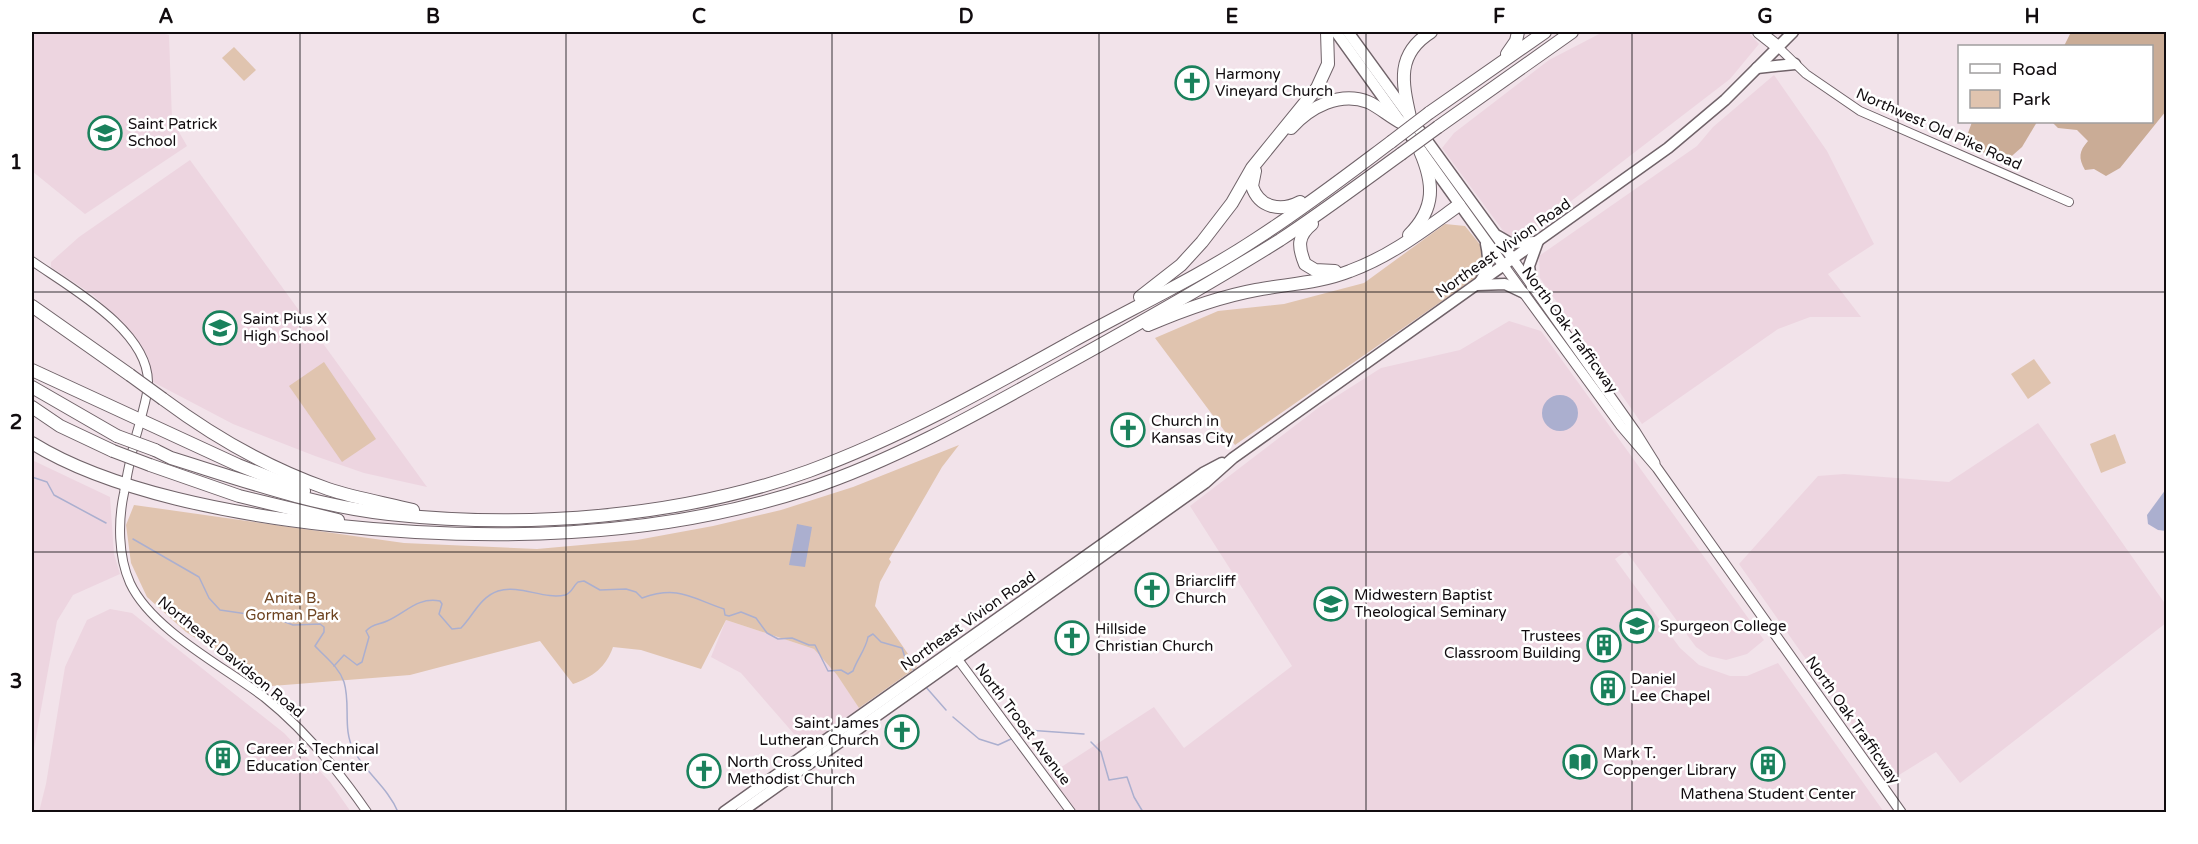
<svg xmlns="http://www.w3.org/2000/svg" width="2198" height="844" viewBox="0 0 2198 844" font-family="'Varela Round',sans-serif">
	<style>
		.built { fill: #edd5e0 }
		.green { fill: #e0c4af }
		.forest { fill: #caac96 }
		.water { fill: #abafcf }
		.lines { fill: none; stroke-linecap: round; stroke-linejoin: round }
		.stream { stroke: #abafcf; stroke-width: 1.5 }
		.tertiary-casing { stroke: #706369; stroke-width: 10 }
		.secondary-casing { stroke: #706369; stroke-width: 11 }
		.primary-casing { stroke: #706369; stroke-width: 13 }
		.motorway-casing { stroke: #706369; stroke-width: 14 }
		.tertiary { stroke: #fff; stroke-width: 8 }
		.secondary { stroke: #fff; stroke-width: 9 }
		.primary { stroke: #fff; stroke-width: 10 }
		.motorway { stroke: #fff; stroke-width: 12 }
		.motorway-bridge-casing { stroke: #706369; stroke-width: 14; stroke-linecap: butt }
		.motorway-bridge { stroke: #fff; stroke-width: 12 }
		.grid { fill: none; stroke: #110c0f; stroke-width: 1.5; stroke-opacity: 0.55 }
		.labels { text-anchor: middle; stroke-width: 5; stroke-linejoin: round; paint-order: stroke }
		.poi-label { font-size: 15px; fill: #110c0f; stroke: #fff; text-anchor: start }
		.street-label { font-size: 15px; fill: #110c0f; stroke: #fff }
		.park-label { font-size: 15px; fill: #6d4320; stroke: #fff }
		.neatline { fill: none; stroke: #110c0f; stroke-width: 2 }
		.grid-label { font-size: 20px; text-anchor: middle; font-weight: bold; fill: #110c0f }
	</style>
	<rect width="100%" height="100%" fill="#f2e3ea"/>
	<g class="built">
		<path d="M32 32H157L169 35 172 120 187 146 85 214 32 171Z"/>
		<path d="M1603 32H1748L1759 44 1730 79 1523 238 1507 236 1442 148 1454 133 1549 60Z"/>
		<path d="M1774 75 1827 151 1874 244 1828 274 1861 317H1810L1778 329 1642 424 1540 278 1539 256 1697 146 1713 127Z"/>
		<path d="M190 160 427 487 364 473 315 456 233 424 153 382 148 357 135 336 93 295 51 267V262L79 237Z"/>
		<path d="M1509 321 1541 331 1764 640 1747 654 1726 660 1709 656 1696 647 1626 551 1615 559 1680 648 1699 665 1730 676H1747L1778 663 1884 812H1077L1049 775 1154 707 1184 748 1292 666 1190 506 1318 408 1381 368 1460 350Z"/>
		<path d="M2038 423 2166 605V623L1960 783 1936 752 1891 780 1739 564 1818 476 1844 474 1949 482Z"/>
		<path d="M32 460 110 497 114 554 120 574 73 595 57 621 32 759Z"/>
		<path d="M110 609 132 613 284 733 330 782 351 812H39L46 784 65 667 87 620Z"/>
		<path d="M726 620 814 649 837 675 862 712 808 750 741 673 711 657Z"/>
	</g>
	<g class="green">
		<path d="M234 47 256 70 244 81 222 58Z"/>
		<path d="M1445 224 1465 226 1486 252 1485 271 1235 445 1155 338 1218 311 1284 304 1364 283Z"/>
		<path d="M2034 359 2051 383 2028 399 2011 374Z"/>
		<path d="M324 362 376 439 342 462 289 386Z"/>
		<path d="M2115 434 2126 463 2101 473 2090 444Z"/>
		<path d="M959 445 942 467 889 559 891 562 880 582 875 606 917 667 859 708 837 675 814 649 726 620 701 669 641 650 613 647C606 667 593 677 573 684L540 641 410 675 272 686 186 632 147 597 131 563 126 525 134 505 404 543 537 549 637 540 713 526 781 510 853 487Z"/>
	</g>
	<g class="forest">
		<path d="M2071 32H2166V111L2120 168 2106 176 2094 169 2085 170C2078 158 2079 151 2088 141L2077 130 2058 128 2052 122H2152V46H2064Z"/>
		<path d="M1972 122H2037L2022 147 2005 162 1969 146 1968 133Z"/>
	</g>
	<g class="water">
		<circle cx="1560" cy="413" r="18"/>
		<path d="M2166 489V531L2158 530 2148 524 2147 515Z"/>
		<path d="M797 524 812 527 805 567 789 565Z"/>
	</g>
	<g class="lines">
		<g class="stream">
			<path d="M32 477 47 482 54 495 106 523"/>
			<path d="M133 539 199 577 209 598 220 610 275 618 293 625 320 624 324 627V632L315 646C325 657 339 667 344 682 351 705 342 729 354 751 367 774 388 788 398 812"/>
			<path d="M334 666 344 655 357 665 362 662 369 637 366 631C373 623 379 625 387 621 407 612 417 597 440 601L442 604 439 614 452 629 461 628C473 616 480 597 498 591 520 584 544 600 565 595 572 593 573 586 578 582L584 581 600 590 626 589 636 592 642 598C679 585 691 598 724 609L725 615 729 616 741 612 756 618 767 633 778 639 792 638 809 645H815L828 671 841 670 848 674 853 671C857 659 866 649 868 637L873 634 881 642 902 648 906 661 915 671"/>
			<path d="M925 686 946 710"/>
			<path d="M953 717 979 739 998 745 1011 739"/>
			<path d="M1018 735 1027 730 1084 734"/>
			<path d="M1091 742 1101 752 1109 780 1127 777 1134 797 1143 812"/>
		</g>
		<defs>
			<g id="tertiary">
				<path d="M1778 47 1806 74 1860 111 2069 202"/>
				<path d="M32 261C69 287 148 330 148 382 148 396 143 409 140 422 133 445 128 469 124 493 118 521 118 556 130 583 152 630 223 666 264 697 304 729 338 770 367 812"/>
				<path d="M954 654 1071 812"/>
			</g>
			<g id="secondary">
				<path d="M1513 259 1635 431 1655 463"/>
				<path d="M1504 266 1621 426 1657 468 1901 812"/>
			</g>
			<g id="primary">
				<path d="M1336 32 1504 266"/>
				<path d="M1348 32 1513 259"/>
				<path d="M1757 68 1795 64"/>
				<path d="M1498 236 1510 243 1535 242"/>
				<path d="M1481 280C1489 270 1489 257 1486 244"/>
				<path d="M1477 285 1505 284 1524 293"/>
				<path d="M1532 287 1529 266 1538 241"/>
				<path d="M724 812 1203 473 1222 463"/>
				<path d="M741 812 1205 483 1233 458 1668 148 1725 100 1793 32"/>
			</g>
			<g id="motorway">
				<path d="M1759 32 1778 47"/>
				<path d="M1507 54 1516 41 1518 32"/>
				<path d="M1429 113 1545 32"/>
				<path d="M1410 117C1402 82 1396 54 1431 32"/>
				<path d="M1438 127 1572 32"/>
				<path d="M1291 128C1310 107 1340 91 1368 102 1379 107 1389 116 1400 122"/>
				<path d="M1255 171 1252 186C1259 208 1281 212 1300 202"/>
				<path d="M1312 224C1297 236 1298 247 1305 264L1315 270 1335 271"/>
				<path d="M1409 235C1436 208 1434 183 1420 151"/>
				<path d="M1140 297 1181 265 1202 242 1232 203 1252 168 1317 88 1328 64 1327 32"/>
				<path d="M32 306 130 375"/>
				<path d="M1148 325C1183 310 1218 297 1256 290 1288 284 1320 283 1350 271 1391 256 1424 230 1459 205"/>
				<path d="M32 370 238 465 304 491"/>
				<path d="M32 387 117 436"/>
				<path d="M163 399C214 437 268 468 328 489 355 498 385 503 413 510"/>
				<path d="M32 407 60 426 113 451"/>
				<path d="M32 443C111 492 238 515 330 525 490 542 654 539 808 489 892 461 971 417 1048 374 1126 331 1205 287 1280 240 1321 213 1361 183 1401 154"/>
				<path d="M155 450 171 458C242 480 314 506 389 514 525 529 679 518 809 471 901 437 985 390 1071 342 1132 308 1197 278 1256 239 1303 209 1347 175 1391 142"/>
				<path d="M150 465 239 496 338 520"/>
			</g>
		</defs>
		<use href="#tertiary" class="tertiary-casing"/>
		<use href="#secondary" class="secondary-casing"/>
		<use href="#primary" class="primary-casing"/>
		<use href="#motorway" class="motorway-casing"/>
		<use href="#tertiary" class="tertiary"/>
		<use href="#secondary" class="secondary"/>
		<use href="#primary" class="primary"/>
		<use href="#motorway" class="motorway"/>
		<defs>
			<g id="motorway-bridge">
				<path d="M1391 142 1429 113"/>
				<path d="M1401 154 1438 127"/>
				<path d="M130 375 163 399"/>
				<path d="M117 436 155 450"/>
				<path d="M113 451 150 465"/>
			</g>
		</defs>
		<use href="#motorway-bridge" class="motorway-bridge-casing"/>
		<use href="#motorway-bridge" class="motorway-bridge"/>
	</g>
	<path class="grid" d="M300 32V812M566 32V812M832 32V812M1099 32V812M1366 32V812M1632 32V812M1898 32V812M32 292H2166M32 552H2166"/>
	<defs>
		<symbol id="church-ring" viewBox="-11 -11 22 22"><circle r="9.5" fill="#fff" stroke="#1a815c" stroke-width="1.5"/><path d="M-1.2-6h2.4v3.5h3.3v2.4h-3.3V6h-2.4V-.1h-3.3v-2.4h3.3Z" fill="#1a815c"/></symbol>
		<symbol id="school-ring" viewBox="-11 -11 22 22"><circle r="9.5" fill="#fff" stroke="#1a815c" stroke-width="1.5"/><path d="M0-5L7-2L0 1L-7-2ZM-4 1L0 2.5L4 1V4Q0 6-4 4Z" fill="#1a815c"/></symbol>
		<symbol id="university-ring" viewBox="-11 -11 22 22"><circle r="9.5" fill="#fff" stroke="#1a815c" stroke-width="1.5"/><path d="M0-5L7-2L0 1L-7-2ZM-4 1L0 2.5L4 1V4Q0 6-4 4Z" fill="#1a815c"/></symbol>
		<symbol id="building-ring" viewBox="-11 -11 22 22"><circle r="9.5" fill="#fff" stroke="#1a815c" stroke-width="1.5"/><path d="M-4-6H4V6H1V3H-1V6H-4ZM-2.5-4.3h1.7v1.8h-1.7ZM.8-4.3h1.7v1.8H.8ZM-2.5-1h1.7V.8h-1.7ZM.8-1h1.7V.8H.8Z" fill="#1a815c"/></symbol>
		<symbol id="library-ring" viewBox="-11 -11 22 22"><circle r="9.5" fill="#fff" stroke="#1a815c" stroke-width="1.5"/><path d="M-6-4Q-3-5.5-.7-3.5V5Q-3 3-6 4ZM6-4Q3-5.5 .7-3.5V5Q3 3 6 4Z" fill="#1a815c"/></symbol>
	</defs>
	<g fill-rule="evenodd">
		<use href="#church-ring" x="1173" y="64" width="38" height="38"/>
		<use href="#school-ring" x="86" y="114" width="38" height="38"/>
		<use href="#school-ring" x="201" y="309" width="38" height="38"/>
		<use href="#church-ring" x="1109" y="411" width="38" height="38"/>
		<use href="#church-ring" x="1133" y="571" width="38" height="38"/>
		<use href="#university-ring" x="1312" y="585" width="38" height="38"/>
		<use href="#university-ring" x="1618" y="607" width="38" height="38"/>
		<use href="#church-ring" x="1053" y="619" width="38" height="38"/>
		<use href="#building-ring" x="1585" y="626" width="38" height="38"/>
		<use href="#building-ring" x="1589" y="669" width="38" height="38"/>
		<use href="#church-ring" x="883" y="713" width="38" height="38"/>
		<use href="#building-ring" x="204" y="739" width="38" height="38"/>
		<use href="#library-ring" x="1561" y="743" width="38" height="38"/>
		<use href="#building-ring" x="1749" y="745" width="38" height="38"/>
		<use href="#church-ring" x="685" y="752" width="38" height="38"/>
	</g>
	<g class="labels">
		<g class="poi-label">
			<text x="1215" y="79">Harmony<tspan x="1215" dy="17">Vineyard Church</tspan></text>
			<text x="128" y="129">Saint Patrick<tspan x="128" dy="17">School</tspan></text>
			<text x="243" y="324">Saint Pius X<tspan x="243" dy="17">High School</tspan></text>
			<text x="1151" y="426">Church in<tspan x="1151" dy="17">Kansas City</tspan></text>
			<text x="1175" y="586">Briarcliff<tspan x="1175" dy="17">Church</tspan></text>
			<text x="1354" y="600">Midwestern Baptist<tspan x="1354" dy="17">Theological Seminary</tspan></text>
			<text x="1660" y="631">Spurgeon College</text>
			<text x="1095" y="634">Hillside<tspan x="1095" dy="17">Christian Church</tspan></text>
			<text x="1581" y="641" text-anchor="end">Trustees<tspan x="1581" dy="17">Classroom Building</tspan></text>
			<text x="1631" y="684">Daniel<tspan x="1631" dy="17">Lee Chapel</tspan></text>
			<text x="879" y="728" text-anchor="end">Saint James<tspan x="879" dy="17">Lutheran Church</tspan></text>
			<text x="246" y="754">Career &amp; Technical<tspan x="246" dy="17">Education Center</tspan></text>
			<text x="1603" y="758">Mark T.<tspan x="1603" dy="17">Coppenger Library</tspan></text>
			<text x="727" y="767">North Cross United<tspan x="727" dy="17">Methodist Church</tspan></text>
			<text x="1768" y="799" text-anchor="middle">Mathena Student Center</text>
		</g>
		<g class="street-label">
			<text transform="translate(1939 129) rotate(24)" y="5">Northwest Old Pike Road</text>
			<text transform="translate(1503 248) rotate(-35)" y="5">Northeast Vivion Road</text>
			<text transform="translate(1570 330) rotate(54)" y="5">North Oak Trafficway</text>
			<text transform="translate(968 621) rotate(-35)" y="5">Northeast Vivion Road</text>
			<text transform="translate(231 657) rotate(39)" y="5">Northeast Davidson Road</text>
			<text transform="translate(1853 720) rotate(55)" y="5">North Oak Trafficway</text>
			<text transform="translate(1023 724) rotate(53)" y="5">North Troost Avenue</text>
		</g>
		<g class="park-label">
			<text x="292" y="603">Anita B.<tspan x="292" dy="17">Gorman Park</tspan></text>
		</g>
	</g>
	<rect width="2198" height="844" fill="none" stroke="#ffffff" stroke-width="66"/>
	<rect x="1958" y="45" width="195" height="78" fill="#ffffff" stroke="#a09e9f" stroke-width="1.5"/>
	<rect x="1970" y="64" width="30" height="9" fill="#ffffff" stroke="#a09e9f" stroke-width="1.5"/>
	<text x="2012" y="75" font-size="18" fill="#110c0f">Road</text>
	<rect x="1970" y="90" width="30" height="18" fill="#e0c4af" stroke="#a09e9f" stroke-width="1.5"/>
	<text x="2012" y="105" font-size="18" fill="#110c0f">Park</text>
	<rect x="33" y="33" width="2132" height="778" class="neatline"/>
	<g class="grid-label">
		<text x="166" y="23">A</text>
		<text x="433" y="23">B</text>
		<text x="699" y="23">C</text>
		<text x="966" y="23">D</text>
		<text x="1232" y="23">E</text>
		<text x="1499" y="23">F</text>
		<text x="1765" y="23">G</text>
		<text x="2032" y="23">H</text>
		<text x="16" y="169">1</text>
		<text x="16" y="429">2</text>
		<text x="16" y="688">3</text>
	</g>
</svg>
